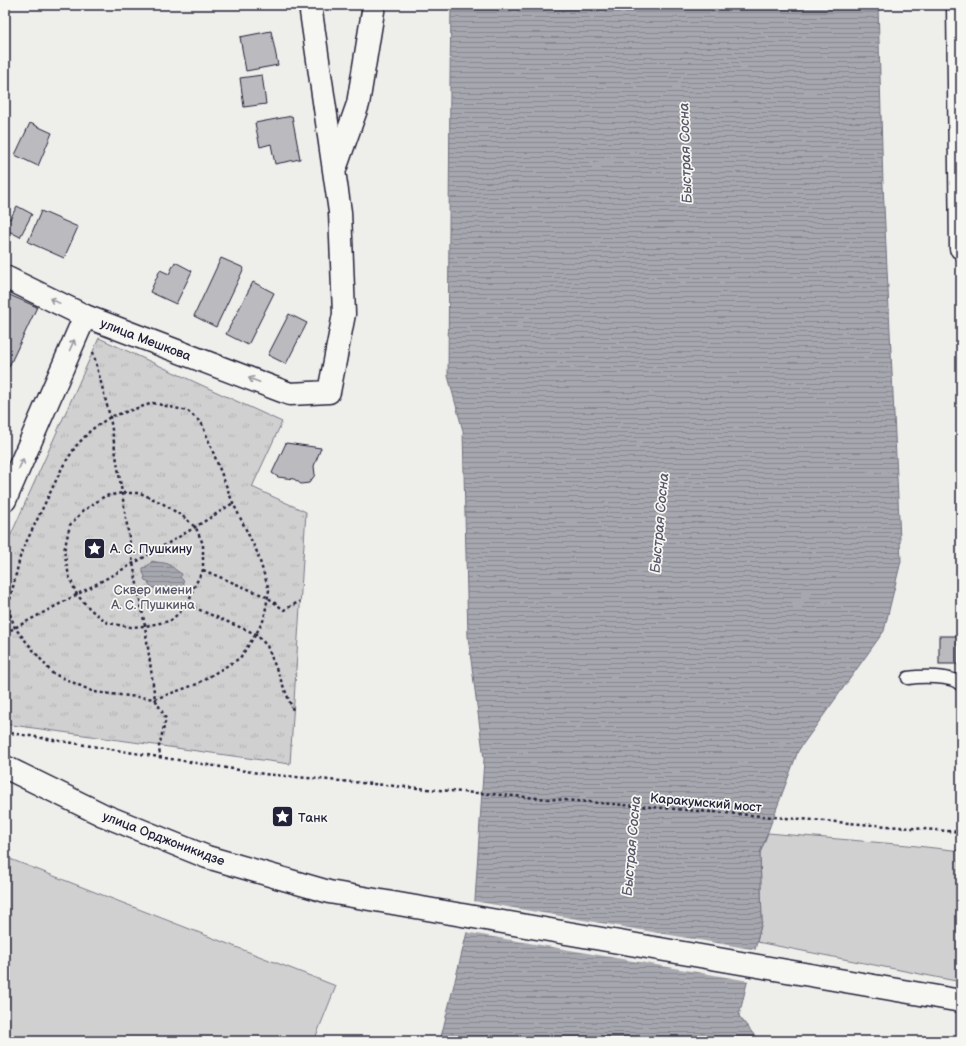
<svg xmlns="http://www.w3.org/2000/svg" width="966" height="1046" viewBox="0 0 966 1046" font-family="'Balsamiq Sans',sans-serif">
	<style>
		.grass { fill: #d0d0d1; stroke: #797986 }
		.park { fill: url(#park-tufts); stroke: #797986 }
		.water { fill: url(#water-rules); stroke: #727281 }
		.pier { fill: #eeeeeb }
		.building { fill: #bbbbbf; stroke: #22223b }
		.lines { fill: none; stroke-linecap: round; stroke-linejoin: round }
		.service-casing { stroke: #22223b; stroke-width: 15 }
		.minor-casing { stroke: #22223b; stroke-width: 25 }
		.secondary-casing { stroke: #22223b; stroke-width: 25 }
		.path { stroke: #22223b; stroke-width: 2.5; stroke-dasharray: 3 3; stroke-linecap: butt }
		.service { stroke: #f6f6f2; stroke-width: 12 }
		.minor { stroke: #f6f6f2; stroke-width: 22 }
		.secondary { stroke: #f6f6f2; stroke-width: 22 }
		.oneway { stroke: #9797a0 }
		.labels { text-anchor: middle; stroke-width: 3.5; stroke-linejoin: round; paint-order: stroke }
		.street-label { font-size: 13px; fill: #22223b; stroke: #f6f6f2 }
		.poi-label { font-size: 13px; fill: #22223b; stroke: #f6f6f2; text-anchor: start }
		.park-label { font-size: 13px; fill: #565668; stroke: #f6f6f2 }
		.water-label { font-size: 14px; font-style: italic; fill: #575769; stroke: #f6f6f2 }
	</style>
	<defs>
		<pattern id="park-tufts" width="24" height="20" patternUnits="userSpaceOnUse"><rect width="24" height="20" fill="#d0d0d1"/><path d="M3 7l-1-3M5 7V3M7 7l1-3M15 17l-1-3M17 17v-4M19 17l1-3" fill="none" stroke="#b2b2b4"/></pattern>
		<pattern id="water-rules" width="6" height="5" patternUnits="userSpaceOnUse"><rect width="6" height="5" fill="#a7a7af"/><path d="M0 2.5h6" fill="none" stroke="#888890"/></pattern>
	</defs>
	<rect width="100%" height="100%" fill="#eeeeeb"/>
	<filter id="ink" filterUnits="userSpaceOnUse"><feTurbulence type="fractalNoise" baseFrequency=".025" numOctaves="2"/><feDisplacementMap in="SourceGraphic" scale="8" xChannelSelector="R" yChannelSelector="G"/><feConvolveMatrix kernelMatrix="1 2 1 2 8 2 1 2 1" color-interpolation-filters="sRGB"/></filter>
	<g filter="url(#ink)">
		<g class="grass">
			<path d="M768 833 908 845 961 851V982L757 942 762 921 760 853Z"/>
			<path d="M5 857 336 986 314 1041H5Z"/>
		</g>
		<path class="park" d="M99 338 282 422 252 487 306 512 290 764 5 724V548Z"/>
		<g class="water">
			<path d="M451 5H878L883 185 901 561 884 631 798 751 760 853 762 921 739 1016 759 1041H440L475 900 484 759 468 637 463 431 448 376 450 80Z"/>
			<path d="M152 561C158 563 163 562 168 564 173 567 176 571 182 574L180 577 183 580 184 585C181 589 178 590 175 593L153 588 144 579 145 576 143 573V568L149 565Z"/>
		</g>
		<path class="pier" d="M473 901 757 950 749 981 465 932Z"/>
		<g class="building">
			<path d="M271 31 278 65 246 71 240 37Z"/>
			<path d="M262 75 266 104 244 107 240 78Z"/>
			<path d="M292 116 300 159 275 164 271 144 260 147 255 123Z"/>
			<path d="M30 123 52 133 38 166 15 155Z"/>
			<path d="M17 206 32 214 20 237 5 229V216L10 219Z"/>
			<path d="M41 211 78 227 64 258 28 242Z"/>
			<path d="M221 258 244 268 216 327 194 316Z"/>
			<path d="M175 262 192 271 176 304 150 292 160 270 169 274Z"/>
			<path d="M253 282 274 293 248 345 226 334Z"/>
			<path d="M5 293 37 307 5 375Z"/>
			<path d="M289 314 307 323 286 364 268 355Z"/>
			<path d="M286 443 321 448 314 466 315 475 309 483 301 484 294 479 278 477 272 473Z"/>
			<rect x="939" y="636" width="19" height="28"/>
		</g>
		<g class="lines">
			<defs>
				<path id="service" d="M908 678C920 676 953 675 961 685"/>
				<g id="minor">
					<path d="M958 5 961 248"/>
					<path d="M335 169 358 104 374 5"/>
					<path d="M5 277 85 316 290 394 329 392 344 314 340 212 310 5"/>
					<path d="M5 500 85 316"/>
				</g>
				<path id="secondary" d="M5 767 103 815 207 857 329 892 961 1001"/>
			</defs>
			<use href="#service" class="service-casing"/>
			<use href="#minor" class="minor-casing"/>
			<use href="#secondary" class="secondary-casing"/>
			<g class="path">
				<path d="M93 352 110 417 133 563 145 626 155 699 166 719 159 746 160 758"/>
				<path d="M153 403 188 411 202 424 233 503 257 552 269 590 264 619 256 634 240 658 197 684 155 699 94 692 52 673 15 628 8 608 21 553 63 466 76 446 91 430 110 417Z"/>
				<path d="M123 493H140L162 503 185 518 196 528 203 544V570L194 587 188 605 170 621 145 626 130 627 108 623 91 610 77 595 69 576 64 551 70 525 83 511 105 496Z"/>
				<path d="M203 570 267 597 284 610 300 601"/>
				<path d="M188 605 256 634 267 646 293 710"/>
				<path d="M5 633C82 592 160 551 233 503"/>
				<path d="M5 732 264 774 439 790 961 832"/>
			</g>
			<use href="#service" class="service"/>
			<use href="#minor" class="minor"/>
			<use href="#secondary" class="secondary"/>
		</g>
		<defs><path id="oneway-shaft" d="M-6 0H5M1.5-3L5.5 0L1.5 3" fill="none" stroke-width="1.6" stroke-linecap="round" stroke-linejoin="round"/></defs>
		<g class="oneway">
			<use href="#oneway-shaft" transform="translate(55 301) rotate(-154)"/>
			<use href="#oneway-shaft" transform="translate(72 345) rotate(-66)"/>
			<use href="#oneway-shaft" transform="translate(254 380) rotate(-159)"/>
			<use href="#oneway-shaft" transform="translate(21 464) rotate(-66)"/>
		</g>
	</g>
	<defs>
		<symbol id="sight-square" viewBox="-11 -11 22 22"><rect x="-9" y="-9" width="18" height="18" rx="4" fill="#22223b" stroke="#f6f6f2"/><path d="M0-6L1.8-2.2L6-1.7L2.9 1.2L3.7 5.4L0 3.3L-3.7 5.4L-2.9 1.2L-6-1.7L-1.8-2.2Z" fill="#fff"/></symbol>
	</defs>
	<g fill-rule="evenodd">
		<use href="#sight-square" x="82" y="536" width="25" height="25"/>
		<use href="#sight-square" x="270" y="804" width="25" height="25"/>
	</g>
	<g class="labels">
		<g class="street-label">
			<text transform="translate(146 339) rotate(21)" y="5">улица Мешкова</text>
			<text transform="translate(706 802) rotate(5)" y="5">Каракумский мост</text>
			<text transform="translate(164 838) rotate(21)" y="5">улица Орджоникидзе</text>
		</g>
		<g class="poi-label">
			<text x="110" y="553">А. С. Пушкину</text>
			<text x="298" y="822">Танк</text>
		</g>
		<g class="park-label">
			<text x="153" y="594">Сквер имени<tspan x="153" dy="15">А. С. Пушкина</tspan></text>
		</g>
		<g class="water-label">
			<text transform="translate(685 153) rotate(-92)" y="5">Быстрая Сосна</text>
			<text transform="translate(659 523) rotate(-85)" y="5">Быстрая Сосна</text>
			<text transform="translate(631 846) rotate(-85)" y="5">Быстрая Сосна</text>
		</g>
	</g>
	<rect width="966" height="1046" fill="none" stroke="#f6f6f2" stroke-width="20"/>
	<rect x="10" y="10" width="946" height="1026" fill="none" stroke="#22223b" stroke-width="1.5" filter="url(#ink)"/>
</svg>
